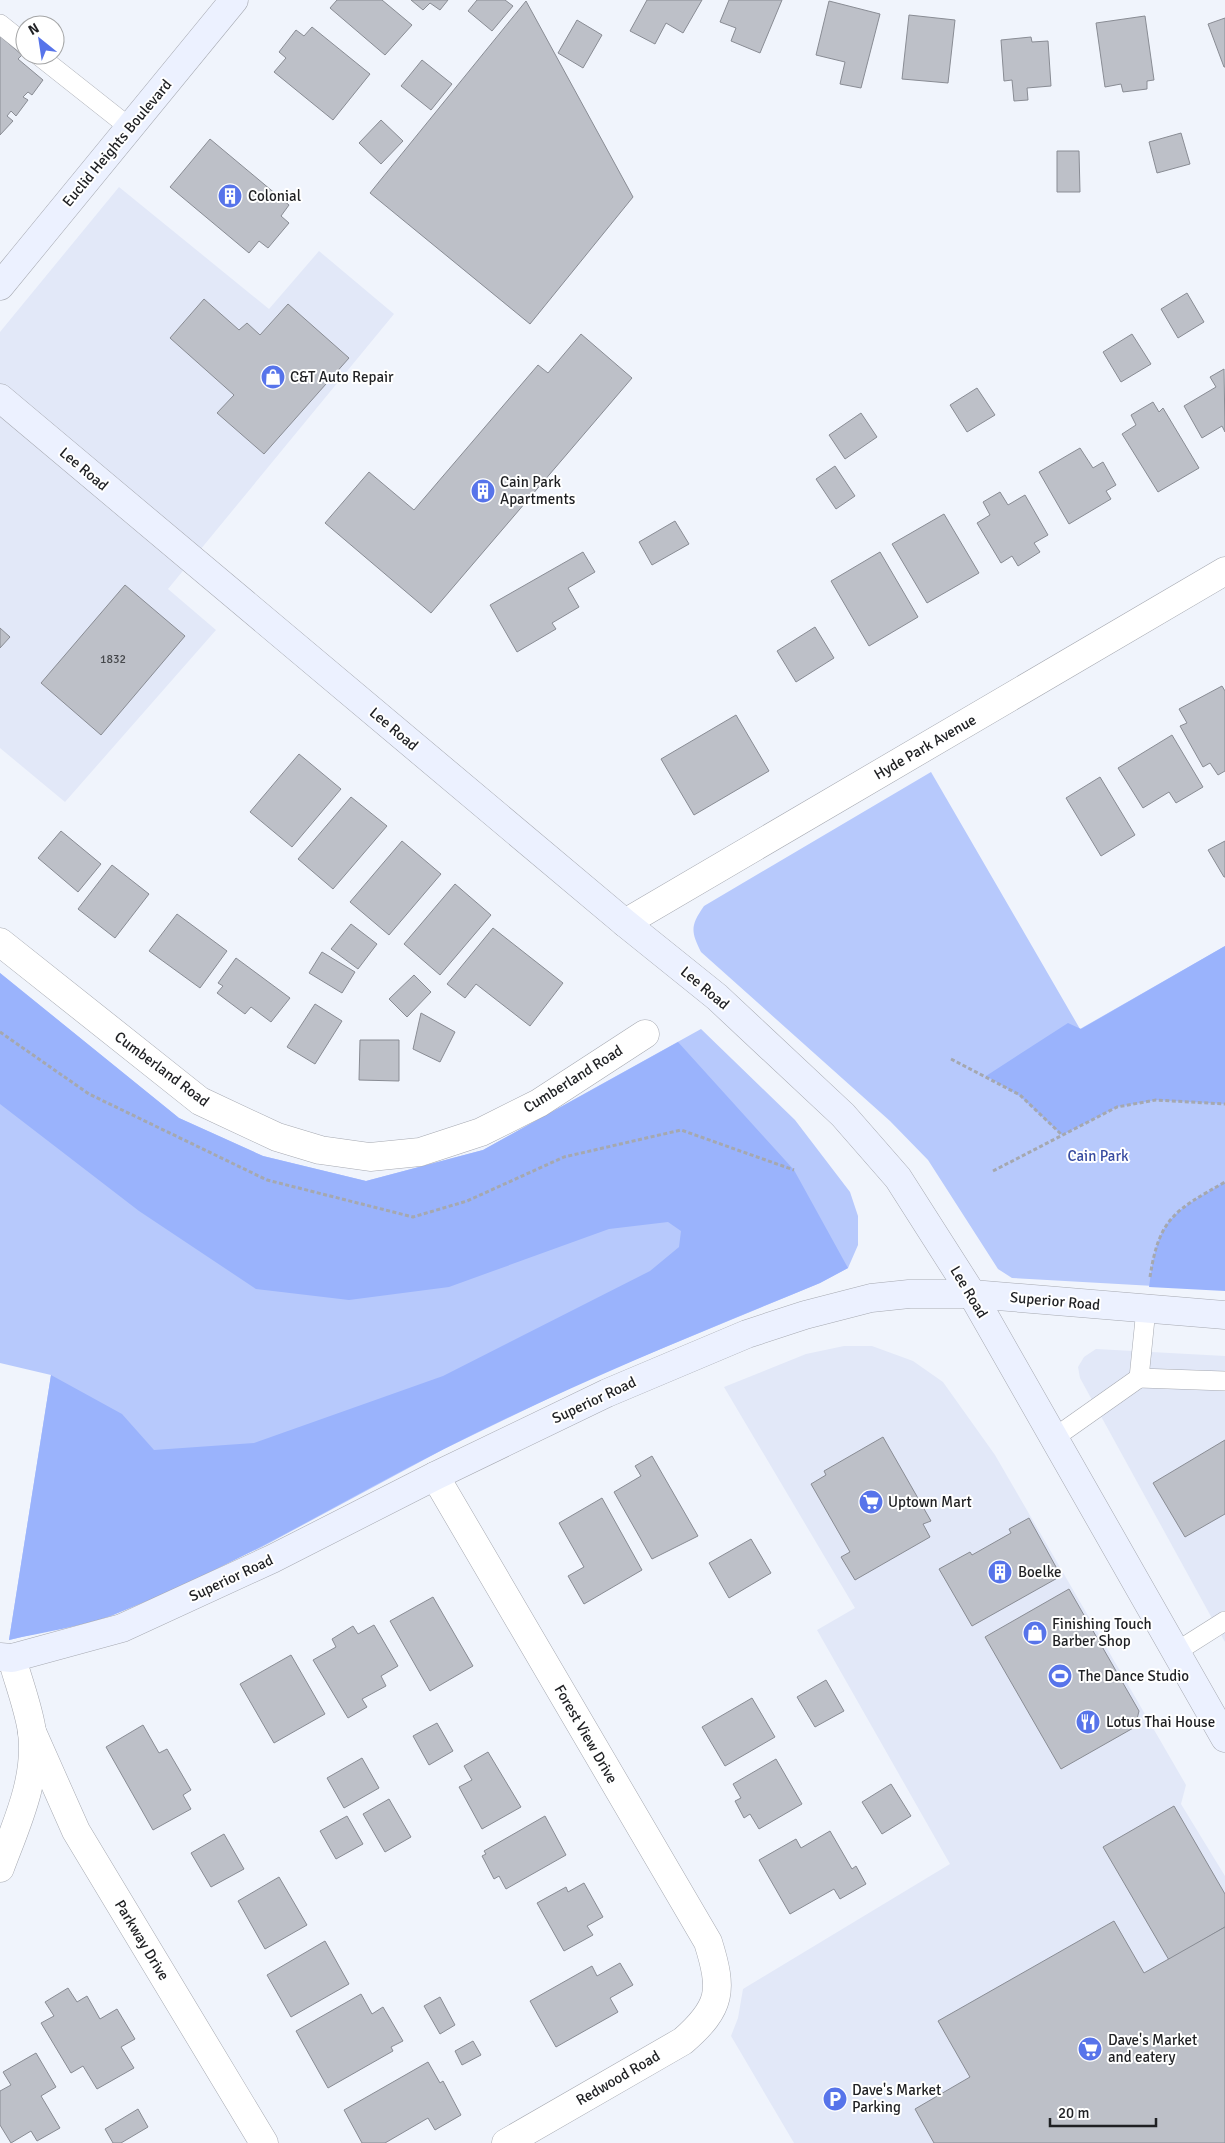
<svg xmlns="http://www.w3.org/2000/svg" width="1225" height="2143" viewBox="0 0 1225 2143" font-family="Signika,sans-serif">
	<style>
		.built { fill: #e2e8f8 }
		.green { fill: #b7c9fc }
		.forest { fill: #9ab3fc }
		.building { fill: #bdc0c8; stroke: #898c94 }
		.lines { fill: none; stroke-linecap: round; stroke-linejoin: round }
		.lane-casing { stroke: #a6a9b1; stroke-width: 20 }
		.street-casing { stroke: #a6a9b1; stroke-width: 29 }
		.secondary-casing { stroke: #a6a9b1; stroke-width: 29 }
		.path { stroke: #a5a8af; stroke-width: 3; stroke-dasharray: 4 2.5; stroke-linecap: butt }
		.lane { stroke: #fff; stroke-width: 19 }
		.street { stroke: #fff; stroke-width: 28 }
		.secondary { stroke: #ecf1ff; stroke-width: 28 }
		.labels { text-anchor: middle; stroke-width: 4; stroke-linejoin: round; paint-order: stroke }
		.number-label { font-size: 12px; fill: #46484c }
		.street-label { font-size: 15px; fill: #1f2023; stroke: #fff }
		.poi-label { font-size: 15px; fill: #1f2023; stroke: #fff; text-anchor: start }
		.park-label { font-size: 15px; fill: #374ba0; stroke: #fff }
	</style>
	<rect width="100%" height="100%" fill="#f0f4fc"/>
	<g class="built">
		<path d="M119 187 269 309 319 251 394 314 168 589 216 630 65 802 0 748V332Z"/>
		<path d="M844 1346H872L913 1361 943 1382 995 1455 1186 1785 1181 1804 1225 1876V2143H794L731 2036 738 2018 743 1989 950 1864 817 1630 855 1608 724 1387 806 1354Z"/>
		<path d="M1096 1349 1225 1356V1642L1080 1378 1078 1367 1084 1357Z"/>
	</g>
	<g class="green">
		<path d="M931 772 1080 1029 1225 946V1290L1012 1278 998 1269 928 1160 890 1121 701 952C691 932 690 926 704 906Z"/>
		<path d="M0 973 179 1118 263 1156 366 1181 483 1150 701 1029 795 1120 850 1192 858 1216V1245L848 1268 820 1283 593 1377 444 1449 262 1547 111 1616 9 1640 51 1375 0 1363Z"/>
	</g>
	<g class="forest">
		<path d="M1225 946V1104L1156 1100 1117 1107 1062 1135 1020 1096 986 1076 1068 1023 1081 1029Z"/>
		<path d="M0 973 179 1118 263 1156 366 1181 483 1150 678 1042 794 1170 848 1268 820 1283C693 1335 566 1387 444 1449 334 1505 229 1570 113 1615 82 1627 42 1632 9 1640L51 1375 122 1414 154 1450 254 1443 443 1376 650 1271 679 1247 681 1231 668 1222 609 1229 449 1287 349 1300 256 1289 139 1211 0 1104Z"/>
		<path d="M1225 1182V1291L1149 1287C1158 1220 1168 1215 1225 1182Z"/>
	</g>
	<g class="building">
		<path d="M337 0H382L412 25 385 55 330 8Z"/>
		<path d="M411 0H448L440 10 430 3 423 10Z"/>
		<path d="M477 0H505L513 6 492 31 468 11Z"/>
		<path d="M647 0H702L683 33 666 23 655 44 630 31Z"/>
		<path d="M729 0H782L760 53 731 41 736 28 720 22Z"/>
		<path d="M526 1 633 197 530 324 370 193Z"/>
		<path d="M829 1 880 14 861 88 840 84 845 62 816 55Z"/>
		<path d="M909 15 955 20 948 83 902 79Z"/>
		<path d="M1145 16 1154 80 1147 81V89L1123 92 1121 84 1105 87 1096 23Z"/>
		<path d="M1225 18V67H1224L1208 24Z"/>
		<path d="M577 20 602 35 583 68 558 53Z"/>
		<path d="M312 27 370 74 333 120 274 72 286 58 279 52 296 30 304 36Z"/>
		<path d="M0 36 22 55 18 59 43 80 32 95 28 92 23 97 28 100 16 116 11 111 7 116 13 121 0 135Z"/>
		<path d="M1031 37 1032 42 1048 41 1051 86 1027 88 1028 100 1014 101 1012 80 1004 81 1001 40Z"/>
		<path d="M422 60 452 84 431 110 401 86Z"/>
		<path d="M381 120 403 141 381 164 359 143Z"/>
		<path d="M1181 133 1190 164 1157 173 1149 142Z"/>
		<path d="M210 139 289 205 281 216 289 223 268 248 259 241 249 253 170 187Z"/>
		<path d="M1057 151H1079L1080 192H1057Z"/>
		<path d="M1187 293 1204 322 1178 338 1161 309Z"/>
		<path d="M204 299 239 330 247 323 260 335 288 304 349 358 264 454 217 413 234 395 170 338Z"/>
		<path d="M581 334 632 378 431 613 325 523 369 472 414 510 538 365 548 373Z"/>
		<path d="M1132 334 1151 364 1121 382 1103 352Z"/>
		<path d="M1224 369 1225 432 1222 426 1202 438 1184 406 1216 387 1210 377Z"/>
		<path d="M977 388 995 415 967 432 950 405Z"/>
		<path d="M1153 402 1159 412 1163 408 1199 468 1158 492 1122 434 1136 425 1131 415Z"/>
		<path d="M861 413 877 437 845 459 829 435Z"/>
		<path d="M1080 448 1093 468 1103 462 1116 485 1106 491 1111 499 1069 524 1039 472Z"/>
		<path d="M835 466 855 496 836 509 816 479Z"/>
		<path d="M1000 492 1008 505 1025 495 1048 535 1034 543 1040 552 1018 566 1012 556 1001 563 977 523 990 515 983 502Z"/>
		<path d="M944 514 979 573 927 603 892 544Z"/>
		<path d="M675 521 689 544 652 565 639 542Z"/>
		<path d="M583 552 595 572 568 588 579 607 552 623 556 629 517 652 490 605Z"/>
		<path d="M880 552 918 617 869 646 831 581Z"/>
		<path d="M125 585 185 636 101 735 41 683Z"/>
		<path d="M815 627 834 658 796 682 777 651Z"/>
		<path d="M0 628 10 637 0 648Z"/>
		<path d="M1222 686 1225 691V771L1218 775 1210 763 1203 767 1180 726 1187 723 1179 709Z"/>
		<path d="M736 715 769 771 694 815 661 759Z"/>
		<path d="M1172 735 1203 787 1176 803 1169 792 1143 808 1118 768Z"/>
		<path d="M299 754 341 789 292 847 250 812Z"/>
		<path d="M1100 777 1135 835 1101 856 1066 798Z"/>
		<path d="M351 797 387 826 333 889 298 859Z"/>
		<path d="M61 831 101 864 78 892 38 858Z"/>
		<path d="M402 841 441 874 389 935 350 902Z"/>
		<path d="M1225 841V877H1224L1208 850Z"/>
		<path d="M112 865 149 894 115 938 78 909Z"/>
		<path d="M455 884 491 915 440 975 404 944Z"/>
		<path d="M177 914 227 951 200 988 149 951Z"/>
		<path d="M351 924 377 944 358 969 331 949Z"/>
		<path d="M493 928 563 983 530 1026 476 984 465 998 447 984Z"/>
		<path d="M322 952 355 972 342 993 309 973Z"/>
		<path d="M236 958 290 998 271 1022 251 1007 245 1014 217 993 223 986 218 983Z"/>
		<path d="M414 975 431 992 407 1017 389 999Z"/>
		<path d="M315 1004 342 1021 315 1064 287 1047Z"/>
		<path d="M421 1013 455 1032 440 1062 413 1049Z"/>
		<path d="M360 1040H399V1081L359 1080Z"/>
		<path d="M883 1437 931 1521 923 1524 930 1537 855 1580 841 1557 850 1552 811 1484 826 1475 824 1471Z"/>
		<path d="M1225 1440V1514L1185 1537 1153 1483Z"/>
		<path d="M652 1456 698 1536 652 1559 614 1492 641 1476 635 1466Z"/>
		<path d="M602 1498 642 1570 584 1604 568 1576 584 1567 559 1523Z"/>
		<path d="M1029 1518 1061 1576 972 1626 939 1569 970 1552 972 1555 1011 1533 1009 1529Z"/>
		<path d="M751 1539 771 1573 729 1598 709 1563Z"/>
		<path d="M1069 1589 1139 1711 1135 1727 1061 1769 985 1637Z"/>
		<path d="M433 1597 473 1666 430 1691 390 1621Z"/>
		<path d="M374 1625 398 1666 381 1676 386 1686 362 1699 367 1707 348 1718 313 1660 336 1647 332 1639 353 1626 358 1634Z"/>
		<path d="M291 1655 325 1714 274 1743 240 1684Z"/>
		<path d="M826 1680 844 1711 815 1727 797 1697Z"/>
		<path d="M752 1698 775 1737 725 1766 702 1727Z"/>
		<path d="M437 1723 453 1751 429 1765 413 1736Z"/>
		<path d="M143 1725 159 1753 167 1749 191 1790 183 1795 191 1809 153 1830 106 1747Z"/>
		<path d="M488 1752 521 1807 482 1829 459 1787 472 1780 464 1766Z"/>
		<path d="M362 1758 379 1788 344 1808 327 1778Z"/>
		<path d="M776 1759 802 1804 759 1829 750 1814 744 1818 735 1801 741 1798 733 1784Z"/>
		<path d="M891 1784 911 1816 882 1834 862 1802Z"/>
		<path d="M389 1799 411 1837 385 1852 363 1814Z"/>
		<path d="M1174 1806 1225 1894V1927L1169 1960 1103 1847Z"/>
		<path d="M347 1816 363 1844 336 1859 320 1831Z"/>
		<path d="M545 1816 566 1855 506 1889 499 1876 494 1879 482 1856 486 1854 484 1851Z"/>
		<path d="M830 1831 852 1869 856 1866 866 1884 840 1899 834 1889 790 1914 759 1860 796 1839 801 1848Z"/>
		<path d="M224 1834 244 1869 211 1887 191 1853Z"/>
		<path d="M279 1877 307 1925 265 1949 238 1901Z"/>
		<path d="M584 1883 603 1917 587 1926 593 1935 564 1951 537 1903 566 1887 568 1892Z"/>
		<path d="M1114 1921 1144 1973 1225 1927V2143H934L915 2109 970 2077 938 2021Z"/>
		<path d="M325 1941 349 1984 291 2017 267 1975Z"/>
		<path d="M620 1963 633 1985 610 1998 618 2012 556 2047 530 2001 592 1966 597 1976Z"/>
		<path d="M68 1988 77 2002 87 1996 100 2019 117 2009 135 2039 121 2047 134 2068 97 2089 83 2066 71 2073 41 2023 54 2016 45 2002Z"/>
		<path d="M361 1994 372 2014 383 2007 403 2041 391 2047 393 2051 328 2088 296 2031Z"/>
		<path d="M440 1997 455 2025 440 2034 424 2006Z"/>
		<path d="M473 2041 481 2055 462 2065 455 2051Z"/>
		<path d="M36 2053 56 2087 41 2096 60 2128 37 2141 31 2131 11 2143 0 2125V2091L11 2085 3 2072Z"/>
		<path d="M428 2062 440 2083 443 2081 461 2115 435 2130 428 2118 385 2143H362L344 2110Z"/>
		<path d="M138 2109 148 2127 121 2143H113L105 2129Z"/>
	</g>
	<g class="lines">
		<defs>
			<g id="lane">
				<path d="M0 24 25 44"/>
				<path d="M38 55 129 127"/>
				<path d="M1139 1378 1225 1381"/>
				<path d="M1054 1438 1139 1378 1146 1309"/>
				<path d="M1176 1652 1225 1621"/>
			</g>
			<g id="street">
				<path d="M625 923 1225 571"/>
				<path d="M0 942 200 1101 277 1137 320 1150 370 1157 420 1152 481 1132 539 1103 645 1034"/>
				<path d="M435 1476 708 1942C723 1990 722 2007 683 2041L506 2143"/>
				<path d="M32 1732 76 1831 264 2143"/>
				<path d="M0 1868C16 1825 38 1779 32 1732 29 1709 18 1681 12 1658"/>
			</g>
			<g id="secondary">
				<path d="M0 286 234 0"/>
				<path d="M0 398 625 923 717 997 843 1115 898 1178 972 1294 1225 1738"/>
				<path d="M0 1657 12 1658 122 1628 272 1559 435 1476 607 1393 747 1334 805 1315 871 1298 909 1294H972L1225 1315"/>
			</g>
		</defs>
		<use href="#lane" class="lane-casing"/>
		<use href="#street" class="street-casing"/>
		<use href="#secondary" class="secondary-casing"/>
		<g class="path">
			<path d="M0 1032 89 1094 267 1180 413 1217 467 1201 564 1157 681 1130 794 1170"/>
			<path d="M951 1059 1020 1095 1062 1135"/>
			<path d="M993 1171 1117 1107 1156 1100 1225 1104"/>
			<path d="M1150 1277C1159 1217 1176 1210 1225 1182"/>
		</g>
		<use href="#lane" class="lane"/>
		<use href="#street" class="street"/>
		<use href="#secondary" class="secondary"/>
	</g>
	<defs>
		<symbol id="building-disc" viewBox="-11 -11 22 22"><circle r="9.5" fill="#5774ea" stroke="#fff"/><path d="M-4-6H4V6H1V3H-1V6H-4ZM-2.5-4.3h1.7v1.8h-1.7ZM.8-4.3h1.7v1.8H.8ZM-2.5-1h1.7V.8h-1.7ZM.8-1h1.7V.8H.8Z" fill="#fff"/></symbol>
		<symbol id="shop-disc" viewBox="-11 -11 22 22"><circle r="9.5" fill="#5774ea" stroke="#fff"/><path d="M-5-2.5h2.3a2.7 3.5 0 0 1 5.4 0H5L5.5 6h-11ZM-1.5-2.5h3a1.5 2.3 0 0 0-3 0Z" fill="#fff"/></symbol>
		<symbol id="supermarket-disc" viewBox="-11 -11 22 22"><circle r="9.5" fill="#5774ea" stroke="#fff"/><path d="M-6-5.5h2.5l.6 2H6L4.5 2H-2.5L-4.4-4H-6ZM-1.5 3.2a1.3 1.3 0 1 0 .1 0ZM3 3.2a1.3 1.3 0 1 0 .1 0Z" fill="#fff"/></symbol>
		<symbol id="stadium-disc" viewBox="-11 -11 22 22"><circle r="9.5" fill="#5774ea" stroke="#fff"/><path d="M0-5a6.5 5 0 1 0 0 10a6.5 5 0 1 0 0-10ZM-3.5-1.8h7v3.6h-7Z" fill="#fff"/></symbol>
		<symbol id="restaurant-disc" viewBox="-11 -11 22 22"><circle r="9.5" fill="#5774ea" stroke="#fff"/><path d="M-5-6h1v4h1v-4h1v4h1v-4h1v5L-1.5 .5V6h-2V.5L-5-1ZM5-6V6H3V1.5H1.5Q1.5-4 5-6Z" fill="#fff"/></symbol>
		<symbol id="parking-disc" viewBox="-11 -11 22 22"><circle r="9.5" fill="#5774ea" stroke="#fff"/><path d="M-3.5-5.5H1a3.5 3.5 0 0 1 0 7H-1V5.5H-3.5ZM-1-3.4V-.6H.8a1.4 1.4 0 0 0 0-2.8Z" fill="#fff"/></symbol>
	</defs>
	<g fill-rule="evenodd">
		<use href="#building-disc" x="216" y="182" width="28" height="28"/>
		<use href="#shop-disc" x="259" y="363" width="28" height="28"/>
		<use href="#building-disc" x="469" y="477" width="28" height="28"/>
		<use href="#supermarket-disc" x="857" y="1488" width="28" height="28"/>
		<use href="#building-disc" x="986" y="1558" width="28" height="28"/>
		<use href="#shop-disc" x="1021" y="1619" width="28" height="28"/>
		<use href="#stadium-disc" x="1046" y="1662" width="28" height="28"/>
		<use href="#restaurant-disc" x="1074" y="1708" width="28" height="28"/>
		<use href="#supermarket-disc" x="1076" y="2035" width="28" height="28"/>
		<use href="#parking-disc" x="821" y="2085" width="28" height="28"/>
	</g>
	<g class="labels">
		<g class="number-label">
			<text x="113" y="663">1832</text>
		</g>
		<g class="street-label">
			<text transform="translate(117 143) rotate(-50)" y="5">Euclid Heights Boulevard</text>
			<text transform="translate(84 469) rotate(40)" y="5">Lee Road</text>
			<text transform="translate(394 729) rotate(40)" y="5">Lee Road</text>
			<text transform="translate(925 747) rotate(-30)" y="5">Hyde Park Avenue</text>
			<text transform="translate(705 988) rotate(40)" y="5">Lee Road</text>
			<text transform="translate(162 1069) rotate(37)" y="5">Cumberland Road</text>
			<text transform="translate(573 1079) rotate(-32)" y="5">Cumberland Road</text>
			<text transform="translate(969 1292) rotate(59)" y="5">Lee Road</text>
			<text transform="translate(1055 1301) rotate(5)" y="5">Superior Road</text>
			<text transform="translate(594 1400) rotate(-25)" y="5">Superior Road</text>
			<text transform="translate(231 1578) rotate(-25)" y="5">Superior Road</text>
			<text transform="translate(586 1734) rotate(60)" y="5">Forest View Drive</text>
			<text transform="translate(142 1940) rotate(59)" y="5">Parkway Drive</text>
			<text transform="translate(618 2078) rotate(-30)" y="5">Redwood Road</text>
		</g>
		<g class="poi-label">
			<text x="248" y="201">Colonial</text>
			<text x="290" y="382">C&amp;T Auto Repair</text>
			<text x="500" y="487">Cain Park<tspan x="500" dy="17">Apartments</tspan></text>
			<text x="888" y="1507">Uptown Mart</text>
			<text x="1018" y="1577">Boelke</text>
			<text x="1052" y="1629">Finishing Touch<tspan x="1052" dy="17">Barber Shop</tspan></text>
			<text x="1078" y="1681">The Dance Studio</text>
			<text x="1106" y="1727">Lotus Thai House</text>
			<text x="1108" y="2045">Dave's Market<tspan x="1108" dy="17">and eatery</tspan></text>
			<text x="852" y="2095">Dave's Market<tspan x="852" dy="17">Parking</tspan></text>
		</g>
		<g class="park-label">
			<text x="1098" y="1161">Cain Park</text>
		</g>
	</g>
	<g transform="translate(40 40) rotate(330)"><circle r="24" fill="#ffffff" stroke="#a5a6a7"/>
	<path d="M0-4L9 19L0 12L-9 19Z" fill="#5774ea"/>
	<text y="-8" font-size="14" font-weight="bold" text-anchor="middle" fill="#1f2023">N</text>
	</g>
	<path d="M1050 2118v8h106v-8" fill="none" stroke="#1f2023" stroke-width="2.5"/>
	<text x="1058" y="2118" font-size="15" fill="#1f2023" stroke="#ffffff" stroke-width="4" paint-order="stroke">20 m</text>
</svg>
